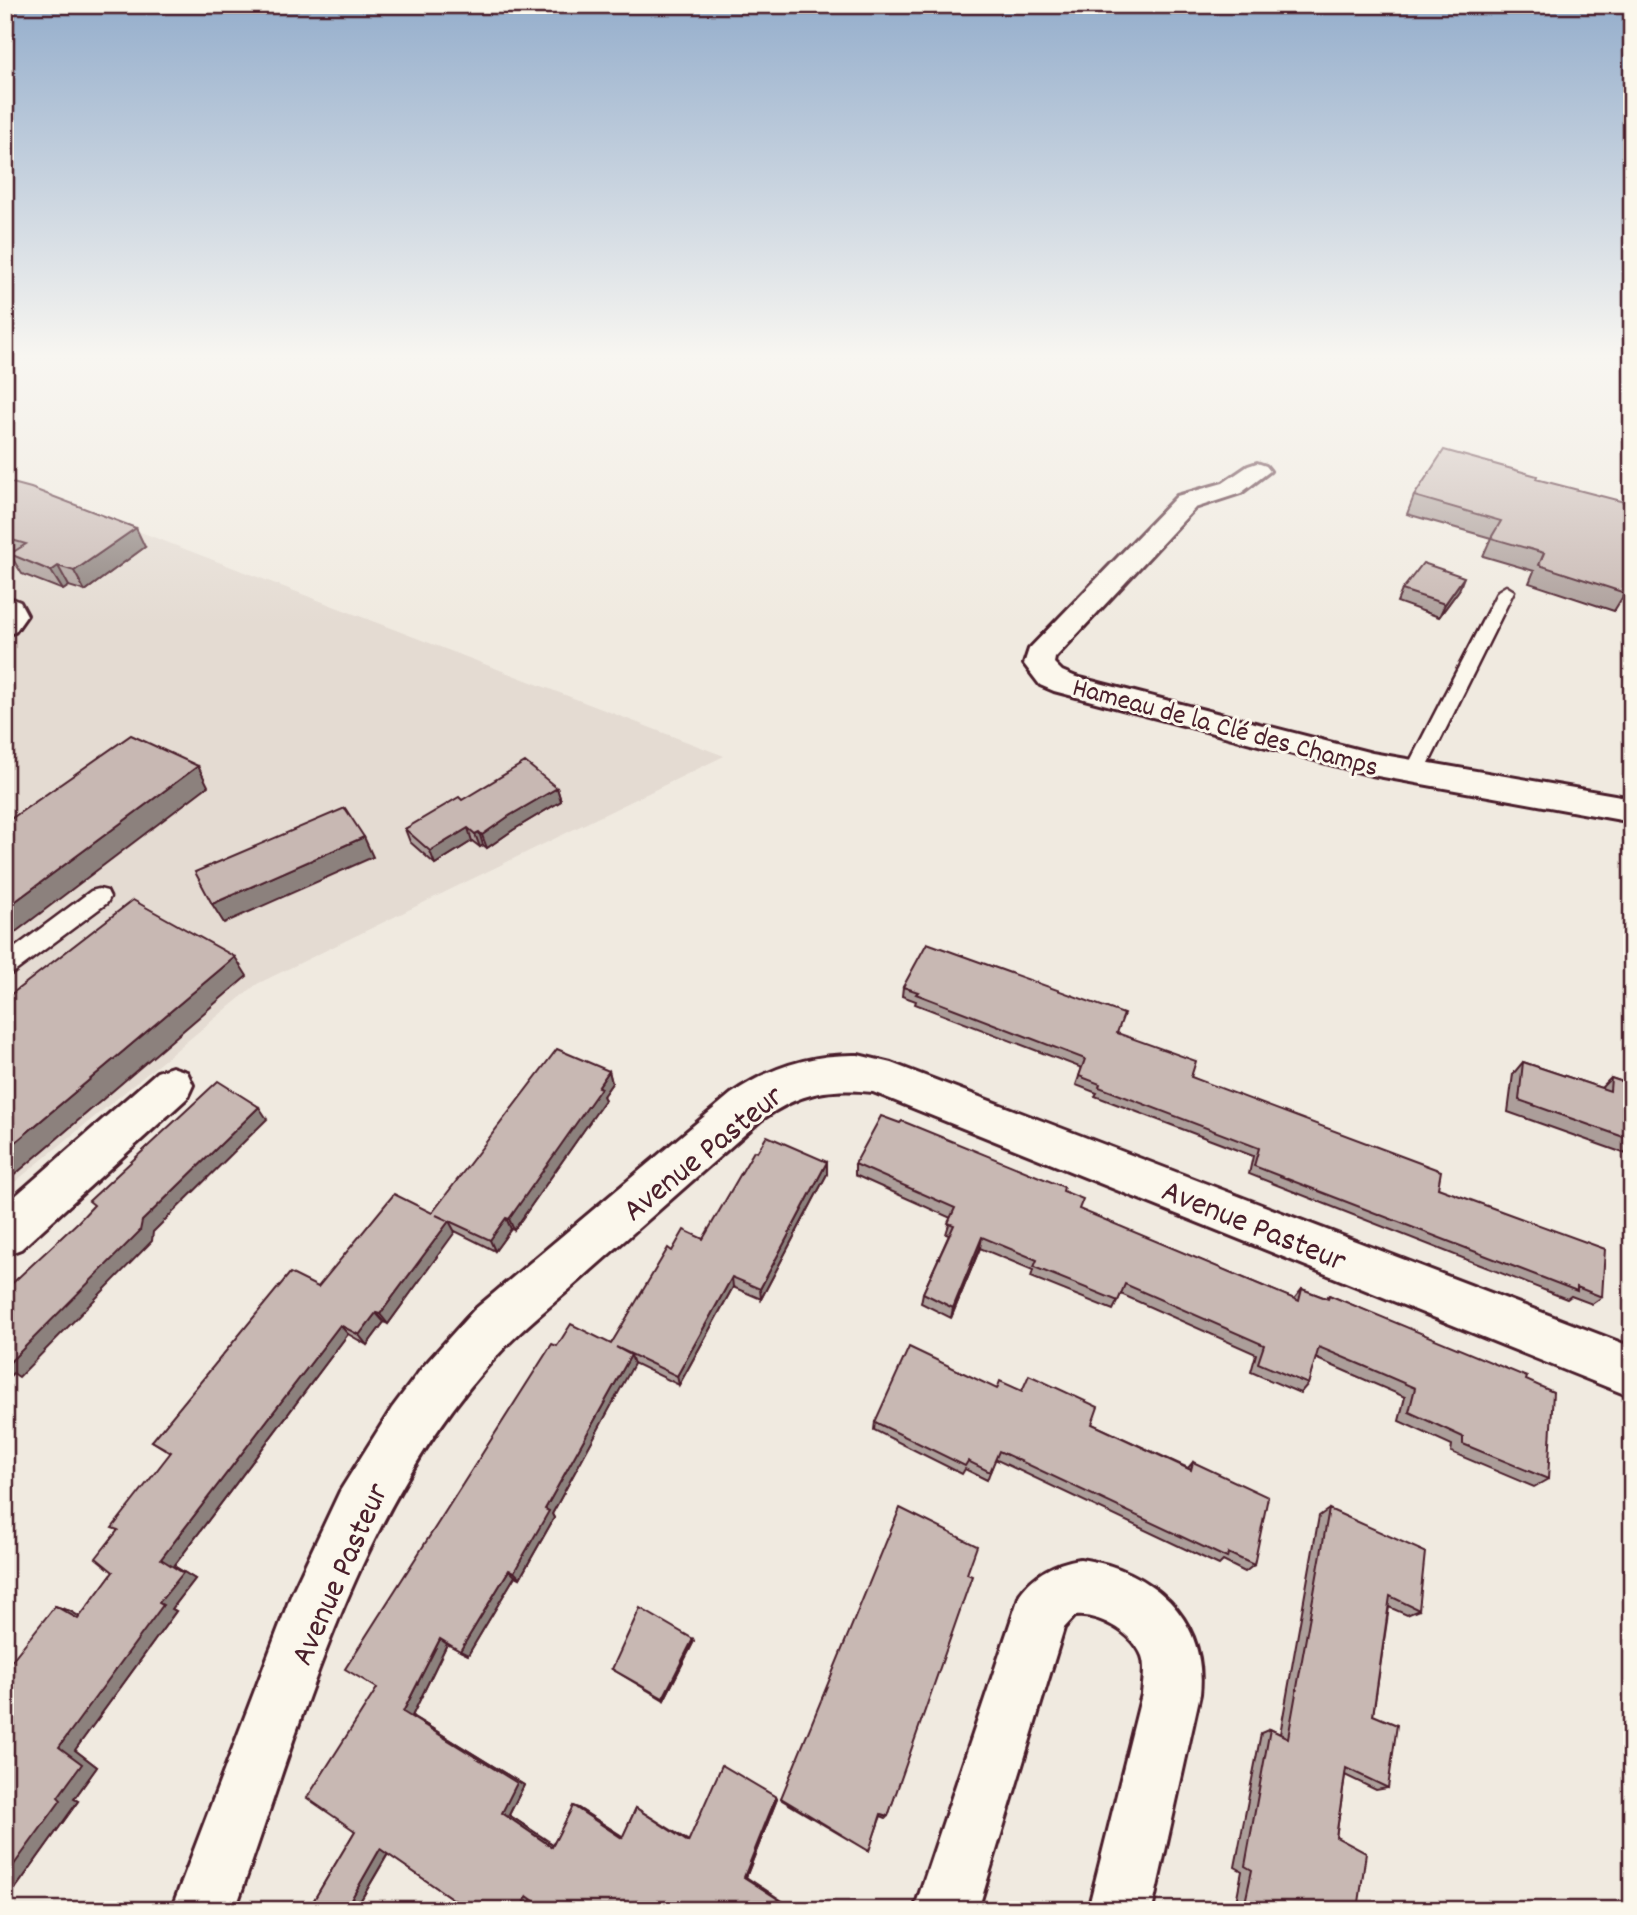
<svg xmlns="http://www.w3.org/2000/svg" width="1637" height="1915" viewBox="0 0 1637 1915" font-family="Dekko,sans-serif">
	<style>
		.built { fill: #e4dbd2 }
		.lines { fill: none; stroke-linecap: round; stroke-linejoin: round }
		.lane-casing { stroke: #4a1f2b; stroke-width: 5 }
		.street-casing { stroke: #4a1f2b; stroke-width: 6 }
		.lane { fill: #fbf7ec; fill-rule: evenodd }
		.street { fill: #fbf7ec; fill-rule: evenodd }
		.wall { fill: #ac9e9a; stroke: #4a1f2b; stroke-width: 2 }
		.shaded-wall { fill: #8c817d; stroke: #4a1f2b; stroke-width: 2 }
		.building { fill: #c8b8b3; stroke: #4a1f2b; stroke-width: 2 }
		.labels { text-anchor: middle; stroke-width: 6; stroke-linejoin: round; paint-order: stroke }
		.street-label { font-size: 28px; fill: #4a1f2b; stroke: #fbf7ec }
		.near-street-label { font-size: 33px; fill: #4a1f2b; stroke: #fbf7ec }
	</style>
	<rect width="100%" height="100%" fill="#f0eae0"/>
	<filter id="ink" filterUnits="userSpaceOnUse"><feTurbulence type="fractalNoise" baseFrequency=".0143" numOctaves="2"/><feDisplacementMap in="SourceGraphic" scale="14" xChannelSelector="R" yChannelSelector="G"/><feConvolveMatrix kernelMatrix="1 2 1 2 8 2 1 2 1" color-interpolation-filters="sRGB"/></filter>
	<g filter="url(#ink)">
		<path class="built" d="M5 480 724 756 257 984 5 1190Z"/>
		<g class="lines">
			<defs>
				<g id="lane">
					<path d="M1506 586 1514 591 1424 773 1421 778H1407L1404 773 1498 591Z"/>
					<path d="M99 889 107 891 110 897 107 903 13 973 5 976V955L91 891Z"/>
				</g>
				<g id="street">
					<path d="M1257 463 1266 466 1270 471 1241 493 1195 508 1055 658 1054 663 1062 671 1076 677 1372 753 1632 798V822L1372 775 1054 691 1040 685 1024 664 1029 649 1177 496 1223 483 1248 466Z"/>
					<path d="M5 596 20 602 27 615 15 632 5 635Z"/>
					<path d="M858 1055 891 1063 1632 1347V1397L873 1092C827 1087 799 1093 761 1120 704 1170 648 1220 591 1270 564 1295 534 1318 508 1344 359 1498 305 1714 235 1910H171L292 1593 340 1491 392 1408 422 1368 474 1310 731 1094C770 1067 811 1054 858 1055Z"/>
					<path d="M172 1067 187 1072 193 1085 187 1098 21 1249 5 1255V1205L157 1072Z"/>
					<path d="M1080 1559C1152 1569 1208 1618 1200 1694L1152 1910H1088L1142 1694C1143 1682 1146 1667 1142 1656 1133 1633 1098 1613 1075 1616L1064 1628 978 1910H914L1020 1594C1035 1573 1055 1563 1080 1559Z"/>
				</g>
			</defs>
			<use href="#lane" class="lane-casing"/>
			<use href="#street" class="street-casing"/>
			<use href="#lane" class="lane"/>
			<use href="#street" class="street"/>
		</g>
		<g class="wall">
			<path d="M1536 479 1625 593 1614 611 1529 583 1534 571 1483 556 1491 538 1407 514 1414 496Z"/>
			<path d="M5 481 145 547 85 591 69 586 63 590 22 574 11 556 5 554Z"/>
			<path d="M1402 590H1459L1439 617 1397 602Z"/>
			<path d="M557 788 561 801 513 830 487 848 483 845 480 847 472 841 435 864 410 842 405 829 462 800Z"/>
			<path d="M903 987 1117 1033 1191 1077 1438 1188 1602 1297 1592 1304 1571 1296 1567 1299 1249 1174 1253 1156 1095 1096 1097 1093 1076 1085 1082 1068 915 1004 916 1001 902 996Z"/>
			<path d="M1523 1062 1601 1088 1611 1078 1632 1085V1156L1508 1112 1513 1074Z"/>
			<path d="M609 1071 612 1083 603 1096 605 1100 514 1230 511 1229 495 1251 455 1231 388 1324 384 1322 367 1345 348 1334 174 1566 195 1579 172 1609 176 1611 75 1750 97 1767 74 1799 78 1801 5 1903 55 1606 70 1611 80 1617 113 1572 117 1530 171 1453 152 1441 318 1287 432 1213Z"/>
			<path d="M827 1162V1174L761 1299 733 1287 679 1385 634 1363 552 1514 554 1518 520 1578 515 1576 468 1655 447 1644 412 1716 524 1785 509 1815 553 1844 578 1808 623 1837 636 1808 689 1841 776 1797 777 1799 746 1877 531 1899 526 1910H469L388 1854 355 1910H308L355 1831 377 1688 557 1346 611 1344 672 1251 703 1239Z"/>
			<path d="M855 1164 1063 1191 1079 1210 1294 1299 1302 1289 1326 1298 1329 1295 1526 1380 1548 1479 1534 1487 1451 1452 1452 1445 1399 1421 1405 1397 1315 1358 1308 1384 1300 1393 1251 1372 1256 1354 1121 1294 1113 1310 1031 1277 1033 1270 980 1248 951 1318 921 1303 923 1293 949 1235 946 1234 951 1218 855 1175Z"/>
			<path d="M997 1389 1092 1424 1188 1468 1193 1462 1254 1565 1245 1572 1223 1561 1219 1565 995 1459 987 1480 965 1469 962 1474 874 1430 875 1422Z"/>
			<path d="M1329 1509 1419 1610 1407 1615 1389 1607 1373 1715 1388 1788 1376 1790 1345 1775 1336 1837 1358 1910H1249L1236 1902 1242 1871 1235 1867 1261 1733 1270 1729 1280 1734 1319 1516Z"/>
			<path d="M967 1574 888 1816 886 1818 881 1816 868 1851 782 1800 781 1798Z"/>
			<path d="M693 1639 694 1641 664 1700 612 1669Z"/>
		</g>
		<g class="shaded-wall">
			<path d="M136 528 145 547 85 591 74 571Z"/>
			<path d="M58 566 69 586 63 590 51 571Z"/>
			<path d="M1464 577 1459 590 1439 617 1445 604Z"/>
			<path d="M198 766 208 786 5 940V909Z"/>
			<path d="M557 788 561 801 513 830 487 848 482 835 509 816Z"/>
			<path d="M468 828 472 841 435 864 430 851Z"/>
			<path d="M479 832 483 845 480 847 475 834Z"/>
			<path d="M364 837 373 857 224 923 212 904Z"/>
			<path d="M235 957 247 976 5 1183V1151Z"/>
			<path d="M609 1071 612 1083 603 1096 605 1100 514 1230 509 1219Z"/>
			<path d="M259 1107 267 1119 153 1232 152 1241 19 1377 13 1373 5 1381V1367L142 1221Z"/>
			<path d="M827 1162V1174L761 1299 760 1289Z"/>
			<path d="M506 1218 511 1229 495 1251 490 1240Z"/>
			<path d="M449 1221 455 1232 388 1324 380 1314Z"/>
			<path d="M982 1237 980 1248 951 1318 953 1308Z"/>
			<path d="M732 1277 733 1287 679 1385 677 1376Z"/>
			<path d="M376 1313 384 1322 367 1345 359 1335Z"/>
			<path d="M340 1325 348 1334 174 1566 195 1579 172 1609 176 1611 75 1750 97 1767 74 1799 78 1801 5 1903V1877L58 1797 59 1747 159 1603 161 1559Z"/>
			<path d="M631 1355 634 1364 552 1514 554 1518 520 1578 514 1572 545 1509Z"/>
			<path d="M509 1570 515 1576 468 1655 460 1651Z"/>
			<path d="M55 1606 70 1611 93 1625 78 1619Z"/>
			<path d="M440 1639 447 1644 412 1716 524 1785 509 1815 558 1848 552 1847 502 1813 403 1712Z"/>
			<path d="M693 1639 694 1641 664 1700 663 1698Z"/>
			<path d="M776 1797 777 1799 746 1877 796 1910 744 1877Z"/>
			<path d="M573 1806 578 1808 627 1839 622 1838Z"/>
			<path d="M380 1849 390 1850 355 1910H345Z"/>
			<path d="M527 1896H533L526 1910H520Z"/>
		</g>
		<g class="building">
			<path d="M1444 450 1537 476 1536 479 1632 504V575L1625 593 1539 565 1544 553 1491 538 1501 521 1414 496Z"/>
			<path d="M5 481 31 488 136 528 74 571 58 566 51 571 10 554 26 544 5 538Z"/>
			<path d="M1423 563 1464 577 1445 604 1402 590Z"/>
			<path d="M131 735 198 766 5 909V823Z"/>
			<path d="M525 762 557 788 509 816 482 835 479 832 475 834 468 828 430 851 405 829 459 797 462 800Z"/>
			<path d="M345 808 364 837 212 904 195 872Z"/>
			<path d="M133 900 235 957 5 1151V999Z"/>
			<path d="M927 943 1124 1014 1117 1033 1196 1061 1191 1077 1441 1171 1438 1188 1605 1249 1602 1297 1577 1287V1291L1254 1166 1259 1148 1099 1087 1100 1084 1079 1076 1085 1059 916 994 918 992 903 987Z"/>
			<path d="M557 1049 609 1071 598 1087 601 1088 509 1219 506 1218 490 1240 436 1215 449 1221 380 1314 376 1313 359 1335 340 1325 161 1559 183 1573 159 1603 163 1605 59 1747 82 1764 58 1797 61 1800 5 1877V1710L6 1709H5V1669L55 1606 78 1619 113 1572 96 1558 118 1530 112 1528 171 1452 152 1441 290 1273 318 1287 394 1194 432 1213Z"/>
			<path d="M1523 1062 1610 1091 1611 1078 1632 1085V1140L1519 1100Z"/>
			<path d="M218 1081 259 1107 142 1221 140 1231 5 1367V1290L78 1222 94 1205 89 1201Z"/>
			<path d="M881 1116 900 1123 902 1121 1064 1187 1063 1191 1083 1199 1079 1209 1299 1301 1302 1289 1328 1299 1329 1295 1527 1377 1526 1380 1553 1392 1548 1479 1463 1444V1437L1409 1412 1415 1388 1364 1366 1319 1347 1308 1384 1258 1363 1264 1345 1125 1284 1118 1301 1034 1267 1037 1260 982 1237 953 1308 923 1293 954 1225 948 1223 955 1208 855 1164Z"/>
			<path d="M767 1136 827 1162 760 1289 732 1277 677 1376 616 1347 631 1355 545 1509 549 1511 514 1572 509 1570 460 1651 440 1639 403 1712 517 1783 502 1813 552 1847 573 1806 622 1838 636 1808 688 1842 722 1765 776 1797 744 1877 795 1910H547L527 1896 520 1910H469L380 1849 345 1910H308L355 1831 307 1798 377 1688 345 1669 552 1344 557 1346 571 1324 611 1344 668 1248 672 1251 684 1230 703 1239 754 1151 757 1152Z"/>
			<path d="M909 1347 997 1389 1000 1381 1022 1391 1029 1375 1098 1407 1092 1424 1191 1470 1193 1462 1268 1497 1254 1565 1228 1553 1227 1558 999 1451 990 1472 968 1461 965 1466 875 1422Z"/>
			<path d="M900 1508 977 1546 967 1574 972 1576 888 1816 881 1814 869 1851 781 1798Z"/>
			<path d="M1329 1509 1425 1552 1419 1610 1390 1596 1373 1715 1397 1725 1388 1788 1346 1768 1336 1837 1366 1853 1358 1910H1258L1245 1903 1252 1870 1245 1866 1270 1729 1288 1738Z"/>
			<path d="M640 1608 693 1639 663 1698 612 1669Z"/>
		</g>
	</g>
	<linearGradient id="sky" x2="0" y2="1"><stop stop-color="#95aecc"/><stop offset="0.57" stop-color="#f8f6f1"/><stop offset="1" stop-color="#f8f6f1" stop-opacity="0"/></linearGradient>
	<rect width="1637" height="624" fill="url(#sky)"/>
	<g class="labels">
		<g class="street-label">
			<text transform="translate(1226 725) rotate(15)" y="10">Hameau de la Clé des Champs</text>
		</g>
		<g class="near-street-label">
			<text transform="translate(701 1151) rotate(-39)" y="12">Avenue Pasteur</text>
			<text transform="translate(1255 1223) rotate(22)" y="12">Avenue Pasteur</text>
			<text transform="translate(337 1573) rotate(-66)" y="12">Avenue Pasteur</text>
		</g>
	</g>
	<rect width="1637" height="1915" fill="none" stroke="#fbf7ec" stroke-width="28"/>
	<rect x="14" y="14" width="1609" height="1887" fill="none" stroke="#4a1f2b" stroke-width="2.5" filter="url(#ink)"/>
</svg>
